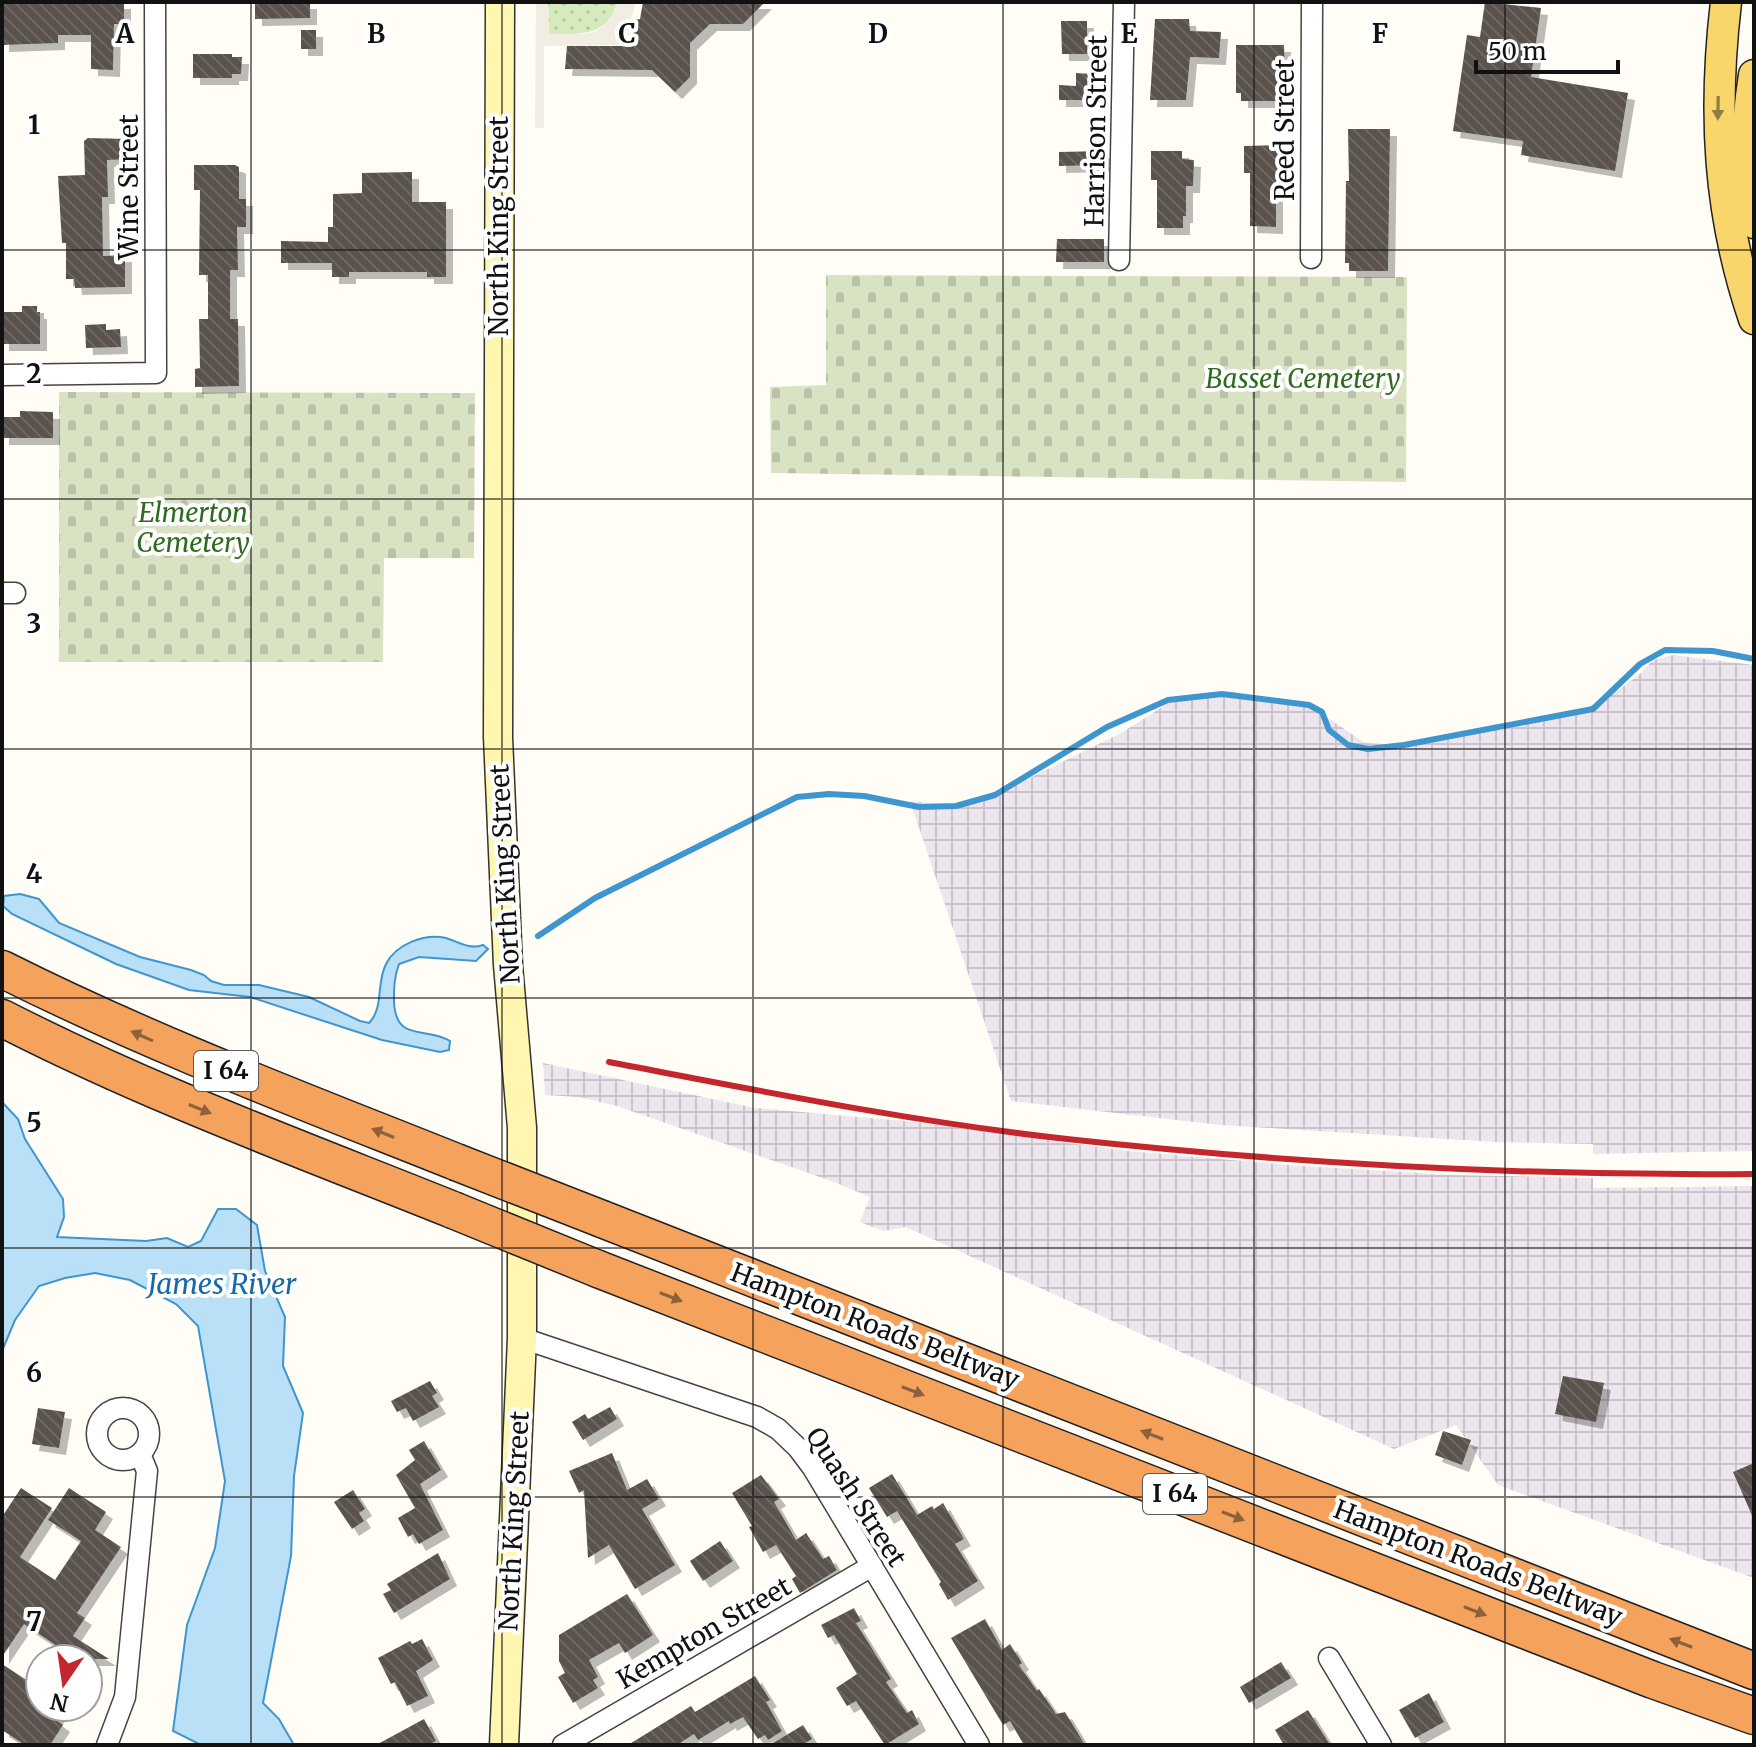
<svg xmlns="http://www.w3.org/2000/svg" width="1756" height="1747" viewBox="0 0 1756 1747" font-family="Merriweather,serif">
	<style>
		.industrial { fill: url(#industrial-grid) }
		.grass { fill: url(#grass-dots) }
		.cemetery { fill: url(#cemetery-stones) }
		.plaza { fill: #f1ede2 }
		.water { fill: #b9e0f7; stroke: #3f96cf; stroke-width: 2 }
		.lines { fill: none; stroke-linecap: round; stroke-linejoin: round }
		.stream { stroke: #3f96cf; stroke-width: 6 }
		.building { fill: url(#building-back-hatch); filter: url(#shadow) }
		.minor-casing { stroke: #444; stroke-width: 23 }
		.secondary-casing { stroke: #333; stroke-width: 31 }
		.primary-casing { stroke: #222; stroke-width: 33 }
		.motorway-casing { stroke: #222; stroke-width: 39 }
		.minor { stroke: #fff; stroke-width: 20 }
		.secondary { stroke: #fff6b0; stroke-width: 28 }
		.primary { stroke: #f9d66b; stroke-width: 30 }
		.motorway { stroke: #f5a25d; stroke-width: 36 }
		.rail { stroke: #c4262e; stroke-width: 6 }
		.motorway-bridge-casing { stroke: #222; stroke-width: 39; stroke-linecap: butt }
		.motorway-bridge { stroke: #f5a25d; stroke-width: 36 }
		.oneway { fill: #917d42 }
		.oneway2 { fill: #8e613b }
		.grid { fill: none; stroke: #111; stroke-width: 2; stroke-opacity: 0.55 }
		.labels { text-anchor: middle; stroke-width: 8; stroke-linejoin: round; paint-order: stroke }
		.shield { fill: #fff; stroke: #585858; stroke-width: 2 }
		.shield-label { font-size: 24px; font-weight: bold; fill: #111 }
		.street-label { font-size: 26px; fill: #111; stroke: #fff }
		.park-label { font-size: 26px; font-style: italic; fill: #2f6b1f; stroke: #fff }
		.water-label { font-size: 28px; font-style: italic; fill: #1768a6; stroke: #fff }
		.grid-label { font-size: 26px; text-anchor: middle; font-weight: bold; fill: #111; stroke: #fff; stroke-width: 8; stroke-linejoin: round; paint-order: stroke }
	</style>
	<defs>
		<pattern id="industrial-grid" width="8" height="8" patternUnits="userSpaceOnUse" patternTransform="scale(2)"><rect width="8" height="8" fill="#eee6ef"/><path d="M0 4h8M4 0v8" fill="none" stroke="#cbc4cc"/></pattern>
		<pattern id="grass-dots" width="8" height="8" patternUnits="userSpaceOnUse" patternTransform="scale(2)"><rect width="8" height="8" fill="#d5ebbd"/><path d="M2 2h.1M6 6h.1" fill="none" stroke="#b6c8a1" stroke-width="1.8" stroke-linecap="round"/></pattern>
		<pattern id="cemetery-stones" width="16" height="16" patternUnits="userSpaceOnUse" patternTransform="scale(2)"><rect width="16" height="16" fill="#d9e3c4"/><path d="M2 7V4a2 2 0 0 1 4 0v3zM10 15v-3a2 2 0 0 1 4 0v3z" fill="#b9c2a7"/></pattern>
		<pattern id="building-back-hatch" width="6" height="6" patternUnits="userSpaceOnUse" patternTransform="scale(2)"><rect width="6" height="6" fill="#5a524d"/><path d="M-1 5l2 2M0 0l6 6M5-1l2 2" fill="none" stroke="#6d6662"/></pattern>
		<filter id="shadow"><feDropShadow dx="7" dy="7" stdDeviation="0" flood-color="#0004"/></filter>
	</defs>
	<rect width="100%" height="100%" fill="#fffdf5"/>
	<g class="industrial">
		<path d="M1673 655 1754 665V1151L1593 1154V1144L1495 1142 1220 1125 1011 1101 910 801 951 805 983 801 1121 733 1167 704 1194 694 1234 692 1278 702 1309 705 1365 743 1404 745 1492 725 1549 720 1585 709 1619 690 1641 673 1653 660Z"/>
		<path d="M543 1063 755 1108 916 1122 1128 1151 1289 1165 1453 1175 1593 1178V1188L1754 1186V1578L1498 1485 1456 1425 1394 1449 906 1227 883 1231 860 1222 870 1197 834 1182 617 1106 579 1097 545 1095Z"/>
	</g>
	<path class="grass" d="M548 2H618C606 38 580 34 549 34Z"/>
	<g class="cemetery">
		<path d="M826 275 1407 277 1406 482 771 473 770 387 826 385Z"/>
		<path d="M59 392 475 393 474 558H384L383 662H59Z"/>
	</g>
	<path class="plaza" d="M536 2H548L549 34H583L595 32 603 26 616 10 618 2H636L630 22 631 45 544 46V128H535Z"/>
	<g class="water">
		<path d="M20 894 39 899 59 923 140 957 191 970 204 975 211 981 224 985H259L309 997 360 1021 369 1023C384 1008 376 983 386 964 396 944 425 933 446 938 459 942 469 950 483 945L488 949 476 961 419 957 399 964C394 977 394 988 394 1002 396 1043 426 1026 450 1041L449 1050 440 1052 382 1040 250 997 189 990 116 964 12 914 3 906 4 896Z"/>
		<path d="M2 1102 18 1119 25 1139 63 1199 64 1217 57 1237 146 1241 167 1238 188 1247 201 1241 218 1209H236L257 1225 265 1271 285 1317 283 1366 303 1413 294 1476 291 1556 263 1703 279 1719 294 1745H201L173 1731 187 1625 215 1548 225 1481 198 1326 176 1304 130 1280 95 1273 65 1278 39 1286 15 1320 2 1351Z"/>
	</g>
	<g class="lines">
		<path class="stream" d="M538 936 595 898 797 797 829 794 864 796 919 807 956 806 995 795 1107 727 1168 700 1222 694 1309 705 1322 712 1329 730 1348 745 1368 749 1404 745 1593 709 1640 664 1665 650 1713 651 1754 659"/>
	</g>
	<g class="building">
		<path d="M2 2 95 4V2H124V24H114L113 70 91 69V35H58V43L2 45Z"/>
		<path d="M255 2H310V18L255 19Z"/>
		<path d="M643 2H765L743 24H710L690 43V77L675 92 652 70 565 69 567 46H633L634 20 640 19Z"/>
		<path d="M1485 2 1541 8 1531 77 1628 93 1615 171 1521 155 1523 141 1453 131 1467 35 1480 37Z"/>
		<path d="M1155 19H1189L1190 31 1221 32 1219 58 1190 57 1186 100H1150Z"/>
		<path d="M1061 21H1087V54H1062Z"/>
		<rect x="301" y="30" width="15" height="19"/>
		<path d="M1236 45H1284L1286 101H1241V93H1236Z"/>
		<path d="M193 54H232V57H242L241 74H232V78H193Z"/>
		<path d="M1076 73 1091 74 1090 86H1101V100H1059V85L1076 86Z"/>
		<path d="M1348 129H1390L1388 271H1349V263H1345L1346 181H1349Z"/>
		<path d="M88 138 129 139V159L107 160 108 197H102L103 256 125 255V287L75 288 74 279H66V243H62L58 176 85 175 84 141Z"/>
		<path d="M1280 145V152H1287V181H1276V227L1250 226V173H1244V146Z"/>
		<path d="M1104 151V165L1059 166V152Z"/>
		<path d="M1151 151H1182V159L1194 160 1193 186H1186V216H1183V228H1157V180H1151Z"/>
		<path d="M194 165H235L239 167V199H246V227H237L238 270H230V319H238L239 386 195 387V369L200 368 199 319H208V275H199L200 190H194Z"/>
		<path d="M412 172V202H446V277H427V272H349V277H332V263H281V241L328 242V227H333V194L362 193V173Z"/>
		<path d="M1057 239H1104V262H1056Z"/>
		<path d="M22 306H37V312H40V344H2V312H22Z"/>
		<path d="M106 324V330L120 329 121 347 86 348 85 325Z"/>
		<path d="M20 411 53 412V438H2V417H20Z"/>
		<path d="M1563 1376 1604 1383 1596 1422 1555 1414Z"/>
		<path d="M430 1381 437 1393 432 1396 439 1407 413 1421 406 1408 397 1412 391 1401Z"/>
		<path d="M610 1407 617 1419 583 1440 572 1422 585 1414 588 1419Z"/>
		<path d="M38 1408 65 1412 59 1448 32 1444Z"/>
		<path d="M1443 1431 1471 1440 1462 1465 1435 1455Z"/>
		<path d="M424 1441 441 1470 420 1484 443 1530 419 1544 413 1534 408 1537 398 1518 415 1508 396 1475 415 1460 409 1450Z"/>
		<path d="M612 1453 627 1490 647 1479 659 1499 642 1509 675 1565 635 1589 609 1545 588 1558 584 1490 579 1493 569 1471Z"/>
		<path d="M1754 1463V1520L1733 1472Z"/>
		<path d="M892 1474 917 1515 932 1506 934 1509 943 1503 964 1539 955 1544 978 1581 948 1600 939 1584 941 1582 897 1511 887 1517 869 1488Z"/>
		<path d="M761 1475 779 1499 774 1502 796 1540 806 1533 823 1559 829 1556 837 1570 800 1593 792 1579 796 1576 776 1545 763 1552 749 1527 752 1526 732 1493Z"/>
		<path d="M21 1488 52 1508 20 1557 55 1580 81 1541 48 1520 69 1488 106 1512 95 1530 121 1547 77 1613 85 1618 73 1636 109 1659H52L60 1648 24 1624 2 1657V1517Z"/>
		<path d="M353 1490 365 1509 359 1513 364 1521 352 1529 334 1502Z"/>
		<path d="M720 1541 733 1561 703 1581 690 1561Z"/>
		<path d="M438 1553 450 1579 394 1613 383 1594 391 1590 387 1584Z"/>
		<path d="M627 1594 653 1635 625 1653 619 1643 589 1660 598 1677 593 1680 598 1688 573 1703 558 1677 565 1673 559 1661V1635Z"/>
		<path d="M854 1608 861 1621 856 1623 891 1679 886 1682 888 1685 907 1713 912 1710 919 1724 885 1745 856 1701 847 1706 836 1688 857 1674 834 1635 828 1638 821 1625Z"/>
		<path d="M985 1619 1002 1650 1010 1644 1022 1663 1019 1665 1037 1691 1039 1689 1056 1714 1065 1712 1085 1745H1024L1010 1721 1003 1725 951 1638Z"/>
		<path d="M422 1639 433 1660 416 1671 428 1696 407 1706 395 1682 391 1684 378 1658 410 1641 412 1644Z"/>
		<path d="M1281 1662 1291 1678 1249 1703 1240 1687Z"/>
		<path d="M2 1664 40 1689V1707H63L55 1719 63 1725 50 1745H25L2 1730Z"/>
		<path d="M755 1676 770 1700 766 1702 782 1731 768 1740 765 1735 758 1739 743 1717 730 1724 729 1721 698 1740 694 1734 677 1745H628L691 1706 695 1712Z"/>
		<path d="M1429 1693 1444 1722 1415 1738 1399 1710Z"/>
		<path d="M1308 1710 1330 1745H1284L1275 1730Z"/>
		<path d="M424 1719 436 1741 428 1745H376Z"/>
		<path d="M803 1725 812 1739 802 1745H770Z"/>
	</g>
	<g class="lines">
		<defs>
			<g id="minor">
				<path d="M1311 258 1312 2"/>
				<path d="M1119 260 1124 2"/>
				<path d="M2 375 156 373 155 2"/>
				<path d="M2 593H15"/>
				<path d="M522 1338 757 1417 778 1429 798 1448 813 1468 979 1745"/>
				<circle cx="123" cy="1434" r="26"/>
				<path d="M1329 1658 1381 1745"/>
				<path d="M107 1745 125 1697 147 1471 140 1454"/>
				<path d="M563 1745 872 1566"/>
			</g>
			<path id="secondary" d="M500 2 498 737 508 965 522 1128V1338L504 1745"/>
			<g id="primary">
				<path d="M1726 2C1713 113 1718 213 1754 319"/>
				<path d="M1754 75C1746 125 1744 173 1754 223"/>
			</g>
			<g id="motorway">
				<path d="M2 969C149 1043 303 1101 456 1162"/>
				<path d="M2 1018C148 1093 301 1149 453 1210"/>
				<path d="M602 1219 1754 1671"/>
				<path d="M598 1269 1653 1680 1754 1716"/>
			</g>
		</defs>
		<use href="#minor" class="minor-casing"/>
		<use href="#secondary" class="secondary-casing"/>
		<use href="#primary" class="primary-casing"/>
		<use href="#motorway" class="motorway-casing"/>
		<use href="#minor" class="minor"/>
		<use href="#secondary" class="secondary"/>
		<use href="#primary" class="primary"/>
		<use href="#motorway" class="motorway"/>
		<path class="rail" d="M609 1062C761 1091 913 1122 1067 1139 1296 1164 1524 1176 1754 1174"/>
		<defs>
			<g id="motorway-bridge">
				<path d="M456 1162 602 1219"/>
				<path d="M453 1210 598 1269"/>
			</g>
		</defs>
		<use href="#motorway-bridge" class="motorway-bridge-casing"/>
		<use href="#motorway-bridge" class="motorway-bridge"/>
	</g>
	<defs><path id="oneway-solid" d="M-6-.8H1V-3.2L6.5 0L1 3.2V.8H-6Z" transform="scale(2)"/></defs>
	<use class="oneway" href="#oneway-solid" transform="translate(1718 108) rotate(91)"/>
	<g class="oneway2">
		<use href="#oneway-solid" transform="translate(142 1036) rotate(-156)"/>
		<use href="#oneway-solid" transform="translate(200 1109) rotate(22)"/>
		<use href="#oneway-solid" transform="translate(383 1133) rotate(-158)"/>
		<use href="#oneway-solid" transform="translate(671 1297) rotate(21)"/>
		<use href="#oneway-solid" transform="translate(913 1391) rotate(21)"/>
		<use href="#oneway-solid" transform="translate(1152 1435) rotate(-159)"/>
		<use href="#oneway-solid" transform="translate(1233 1516) rotate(21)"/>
		<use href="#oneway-solid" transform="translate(1475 1611) rotate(21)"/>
		<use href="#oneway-solid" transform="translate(1681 1643) rotate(-159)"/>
	</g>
	<path class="grid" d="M251 2V1745M502 2V1745M753 2V1745M1003 2V1745M1254 2V1745M1505 2V1745M2 250H1754M2 499H1754M2 749H1754M2 998H1754M2 1248H1754M2 1497H1754"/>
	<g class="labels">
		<g class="shield">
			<rect x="194" y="1051" width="64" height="40" rx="6"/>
			<rect x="1143" y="1474" width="64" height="40" rx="6"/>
		</g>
		<g class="shield-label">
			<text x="226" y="1079">I 64</text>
			<text x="1175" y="1502">I 64</text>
		</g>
		<g class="street-label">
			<text transform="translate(1285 130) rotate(-90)" y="9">Reed Street</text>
			<text transform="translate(1096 131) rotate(-89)" y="9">Harrison Street</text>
			<text transform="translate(129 187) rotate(-90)" y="9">Wine Street</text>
			<text transform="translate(499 226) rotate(-90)" y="9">North King Street</text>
			<text transform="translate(505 874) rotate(-93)" y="9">North King Street</text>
			<text transform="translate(875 1326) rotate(21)" y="9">Hampton Roads Beltway</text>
			<text transform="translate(856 1497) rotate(57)" y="9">Quash Street</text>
			<text transform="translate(514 1521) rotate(-87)" y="9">North King Street</text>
			<text transform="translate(1478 1563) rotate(21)" y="9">Hampton Roads Beltway</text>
			<text transform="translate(704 1633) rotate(-30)" y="9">Kempton Street</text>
		</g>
		<g class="park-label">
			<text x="1303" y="388">Basset Cemetery</text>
			<text x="193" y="522">Elmerton<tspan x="193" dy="30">Cemetery</tspan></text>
		</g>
		<g class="water-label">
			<text x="222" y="1294">James River</text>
		</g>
	</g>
	<g class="grid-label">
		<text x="125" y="43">A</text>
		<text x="376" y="43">B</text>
		<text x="627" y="43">C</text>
		<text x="878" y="43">D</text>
		<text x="1129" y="43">E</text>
		<text x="1380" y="43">F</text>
		<text x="34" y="134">1</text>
		<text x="34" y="383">2</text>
		<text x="34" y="633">3</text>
		<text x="34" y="883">4</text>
		<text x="34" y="1132">5</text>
		<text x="34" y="1382">6</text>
		<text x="34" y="1631">7</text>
	</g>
	<rect width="1756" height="1747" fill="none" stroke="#111111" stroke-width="8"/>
	<g transform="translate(64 1683) rotate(193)"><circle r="38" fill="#ffffff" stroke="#a0a0a0" stroke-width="2"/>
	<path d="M0-6L14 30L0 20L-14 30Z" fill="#c4262e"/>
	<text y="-12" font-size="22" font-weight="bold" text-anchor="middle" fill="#111111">N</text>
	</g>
	<path d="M1476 60v12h142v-12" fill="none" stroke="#111111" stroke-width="4"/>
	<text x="1488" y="60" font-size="24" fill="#111111" stroke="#ffffff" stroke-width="6" paint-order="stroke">50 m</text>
</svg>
